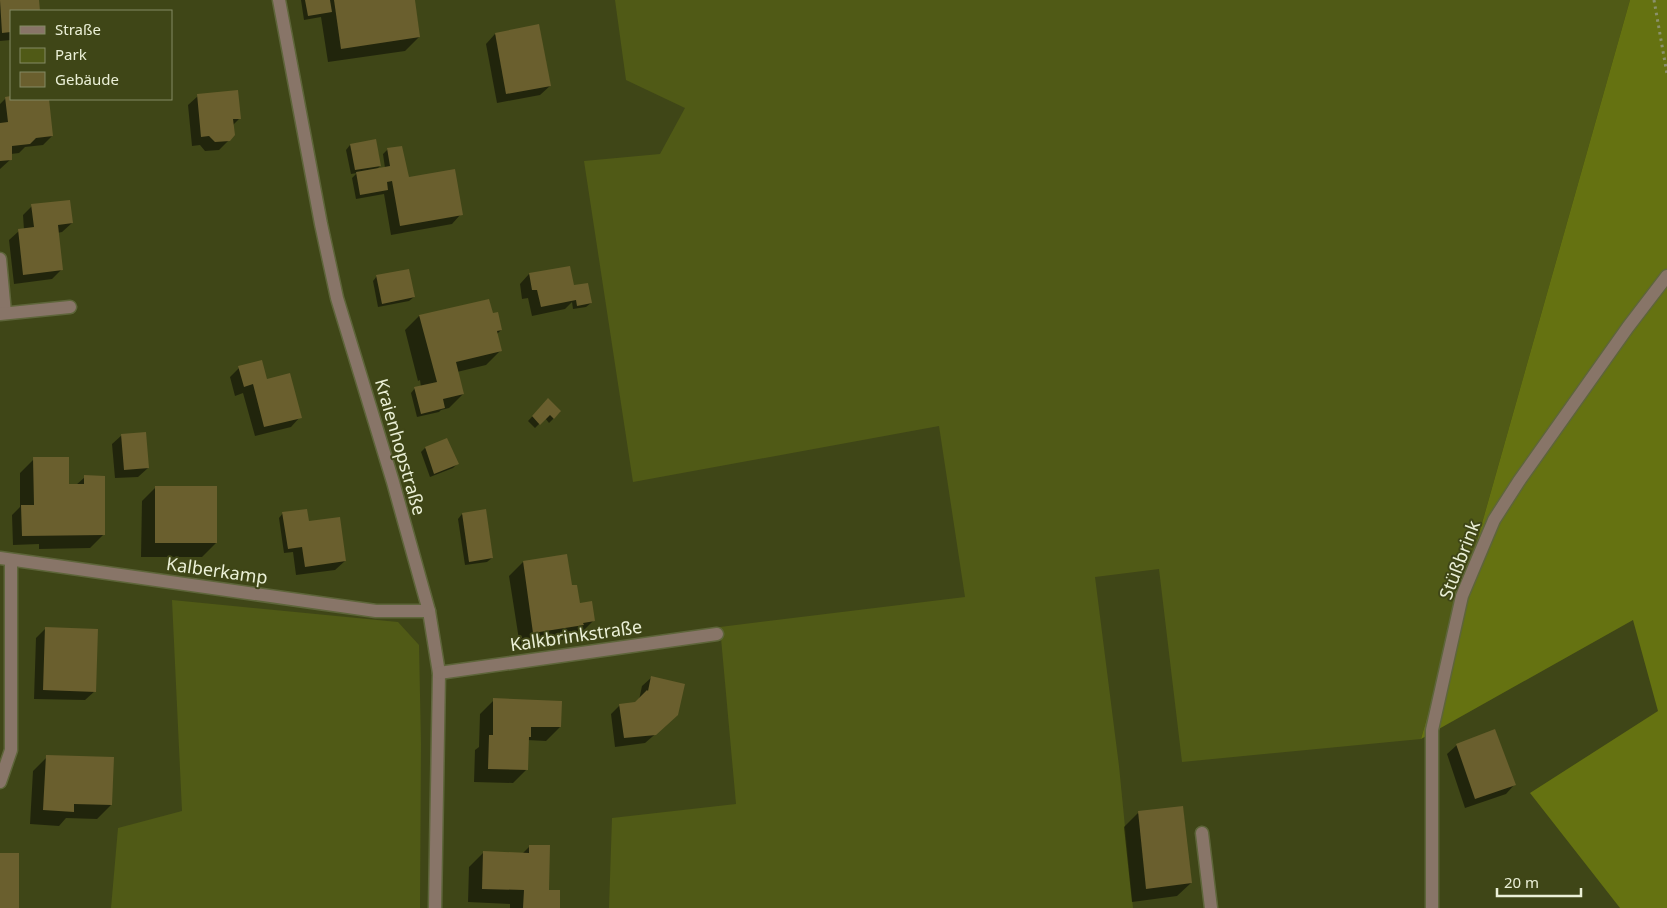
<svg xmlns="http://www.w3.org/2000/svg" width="1667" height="908" viewBox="0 0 1667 908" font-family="'Noto Sans',sans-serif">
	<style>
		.green { fill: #505a16 }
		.forest { fill: #657211 }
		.shadow { fill: #0007 }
		.building { fill: #6a5f2e }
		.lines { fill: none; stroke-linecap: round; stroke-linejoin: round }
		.minor-casing { stroke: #5e653a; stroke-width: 15 }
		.path { stroke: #8b916c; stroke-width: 3; stroke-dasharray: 2.5 4; stroke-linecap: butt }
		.minor { stroke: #887568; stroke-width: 12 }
		.labels { text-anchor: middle; stroke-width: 4; stroke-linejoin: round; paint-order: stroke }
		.street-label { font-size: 18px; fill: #ebf0d7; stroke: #3f4617 }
	</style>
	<rect width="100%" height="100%" fill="#3f4617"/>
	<g class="green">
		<path d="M615 0H1630L1421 739 1182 762 1159 569 1095 577 1119 766 1133 908H609L612 818 736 804 720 627 965 597 939 426 633 482 584 161 660 154 685 108 626 80Z"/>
		<path d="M172 600 398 622 419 645 421 744 420 908H111L118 828 182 811Z"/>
	</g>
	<path class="forest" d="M1630 0H1667V908H1620L1530 793 1658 711 1633 620 1421 739Z"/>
	<g class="shadow">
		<path d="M0 0H38L39 11H11V40L0 41Z"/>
		<path d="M301 0H414L419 37 405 51 328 62 321 17 304 20Z"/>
		<path d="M495 34 550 86 540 95 497 103 486 44Z"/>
		<path d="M198 96 240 118 232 126 229 140 219 150 205 151 200 145 192 146 188 105Z"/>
		<path d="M6 98 48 99 52 136 43 145 25 147 19 153 11 154V159L0 169V104Z"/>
		<path d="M350 145 380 166 376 170 385 168 383 154 388 149 408 179 461 214 452 224 391 235 384 194 356 199 352 178 357 173 351 174 346 150Z"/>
		<path d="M32 206 72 223 62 232 57 233 61 270 52 279 14 284 9 240 19 231 24 230 23 215Z"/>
		<path d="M529 274 591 303 586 307 573 309 572 302 565 309 532 316 528 298 522 299 520 284Z"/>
		<path d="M377 276 414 297 409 301 378 307 373 281Z"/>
		<path d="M488 300 492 315 501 330 496 335 500 351 486 365 457 372 463 394 449 408 441 410 439 412 417 417 411 393 415 388 421 387 420 380 418 381 405 330 419 316Z"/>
		<path d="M239 368 266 380 300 417 291 427 255 436 243 393 235 396 230 377Z"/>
		<path d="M548 400 560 412 549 423 545 418 535 428 528 421Z"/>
		<path d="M122 435 148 468 138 477 115 478 112 444Z"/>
		<path d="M425 448 457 464 453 468 430 477 421 452Z"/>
		<path d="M34 459 68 485H76L85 477 104 534 90 548 39 549V544L13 545 12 515 20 507V473Z"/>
		<path d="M156 487 216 543 202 557H141L142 501Z"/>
		<path d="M283 513 308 521 345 561 335 570 296 575 293 552 284 553 279 518Z"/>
		<path d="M462 514 492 558 487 562 465 565 458 519Z"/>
		<path d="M523 562 571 587 579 604 594 620 580 634 572 635 568 639 520 646 509 576Z"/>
		<path d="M45 629 95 691 85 700 34 699 36 638Z"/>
		<path d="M652 677 667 724 645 743 615 747 611 714 620 705 636 703 639 700 642 686Z"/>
		<path d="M494 700 560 727 546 741 527 740V769L513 783 474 782 475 750 479 747 480 714Z"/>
		<path d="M1457 745 1515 784 1506 794 1465 808 1447 754Z"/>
		<path d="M47 757 111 805 97 819 66 818 59 826 30 824 33 771Z"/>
		<path d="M1138 813 1191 883 1177 896 1132 902 1124 827Z"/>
		<path d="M530 846 547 891 559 908H505H510V904L468 902 469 867 483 853 522 854Z"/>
	</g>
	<g class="building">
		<path d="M0 0H39L40 11H11V32L2 33Z"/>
		<path d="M305 0H330L332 12 308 16Z"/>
		<path d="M334 0H415L420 37 341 49Z"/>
		<path d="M539 24 551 86 506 94 495 33Z"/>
		<path d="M238 90 241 119H233L235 135 230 141 215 142 209 136 201 137 197 94Z"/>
		<path d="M11 96V99H49L53 136 36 138 30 144 12 146V160L0 161V123L8 122 5 97Z"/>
		<path d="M376 139 381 166 355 170 350 144Z"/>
		<path d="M402 146 409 177 455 169 463 215 400 226 392 181 387 182 388 190 360 195 356 172 390 166 387 148Z"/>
		<path d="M70 200 73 223 58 225 63 270 23 275 18 229 34 227 31 204Z"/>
		<path d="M570 266 574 285 588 283 592 303 577 306 576 300 541 307 537 290H532L529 273Z"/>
		<path d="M409 269 415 297 382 304 376 275Z"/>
		<path d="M489 299 493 313 498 312 502 330 497 331 502 351 456 362 464 394 443 399 445 408 421 414 414 387 437 382 419 315Z"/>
		<path d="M262 360 267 379 290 373 302 418 264 427 253 384 244 387 238 366Z"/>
		<path d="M548 398 561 411 554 419 550 415 540 425 532 416Z"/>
		<path d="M146 432 149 468 124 470 121 434Z"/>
		<path d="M447 438 459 464 434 474 425 447Z"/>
		<path d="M33 457H69V484H84V475L105 476V535L22 536 21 505H34Z"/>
		<rect x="155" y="486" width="62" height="57"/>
		<path d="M307 509 309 521 340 517 346 561 305 567 302 547 288 549 282 512Z"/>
		<path d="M486 509 493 558 469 562 462 513Z"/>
		<path d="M567 554 572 585H577L580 603 592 601 595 621 583 623 584 625 533 633 523 561Z"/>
		<path d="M45 627 98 629 96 692 43 690Z"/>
		<path d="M651 676 685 684 678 715 656 735 624 738 619 704 635 702 647 690 648 691Z"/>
		<path d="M493 698 562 701 561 727H531V737H529L528 770 488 769 489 735H493Z"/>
		<path d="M1495 729 1516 785 1475 799 1456 744Z"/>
		<path d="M46 755 114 757 112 805 74 804V812L43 810Z"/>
		<path d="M1183 806 1192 883 1146 889 1138 811Z"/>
		<path d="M529 845H550L549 890H560V908H523L524 890 482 889 483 851 529 853Z"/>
		<rect x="0" y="853" width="19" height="55"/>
	</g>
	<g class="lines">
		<defs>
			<g id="minor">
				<path d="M279 0 321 224 337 298 393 482 429 611 439 673 435 908"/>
				<path d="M0 259 5 313"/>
				<path d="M0 314 70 307"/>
				<path d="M0 558 376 611H429"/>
				<path d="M439 673 717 634"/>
				<path d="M0 782 11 750V560"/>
				<path d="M1202 833 1211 908"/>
				<path d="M1432 908V730L1462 596 1494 520 1519 481 1628 327 1667 276"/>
			</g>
		</defs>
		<use href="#minor" class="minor-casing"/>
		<path class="path" d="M1654 0 1667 74"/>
		<use href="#minor" class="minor"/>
	</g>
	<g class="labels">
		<g class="street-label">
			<text transform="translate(400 447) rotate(74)" y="6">Kraienhopstraße</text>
			<text transform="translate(1460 560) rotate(-69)" y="6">Stüßbrink</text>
			<text transform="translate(217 571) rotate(8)" y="6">Kalberkamp</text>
			<text transform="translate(576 636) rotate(-8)" y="6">Kalkbrinkstraße</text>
		</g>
	</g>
	<rect x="10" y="10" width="162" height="90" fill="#3f4617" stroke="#848a64"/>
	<rect x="20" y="26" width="25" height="8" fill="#887568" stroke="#848a64"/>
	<text x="55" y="35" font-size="15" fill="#ebf0d7">Straße</text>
	<rect x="20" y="48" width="25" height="15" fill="#505a16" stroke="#848a64"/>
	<text x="55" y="60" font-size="15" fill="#ebf0d7">Park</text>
	<rect x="20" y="72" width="25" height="15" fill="#6a5f2e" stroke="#848a64"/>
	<text x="55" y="85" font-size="15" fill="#ebf0d7">Gebäude</text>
	<path d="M1497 888v8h84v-8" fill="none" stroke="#ebf0d7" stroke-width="2.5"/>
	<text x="1504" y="888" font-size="15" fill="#ebf0d7" stroke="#3f4617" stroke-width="4" paint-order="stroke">20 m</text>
</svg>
